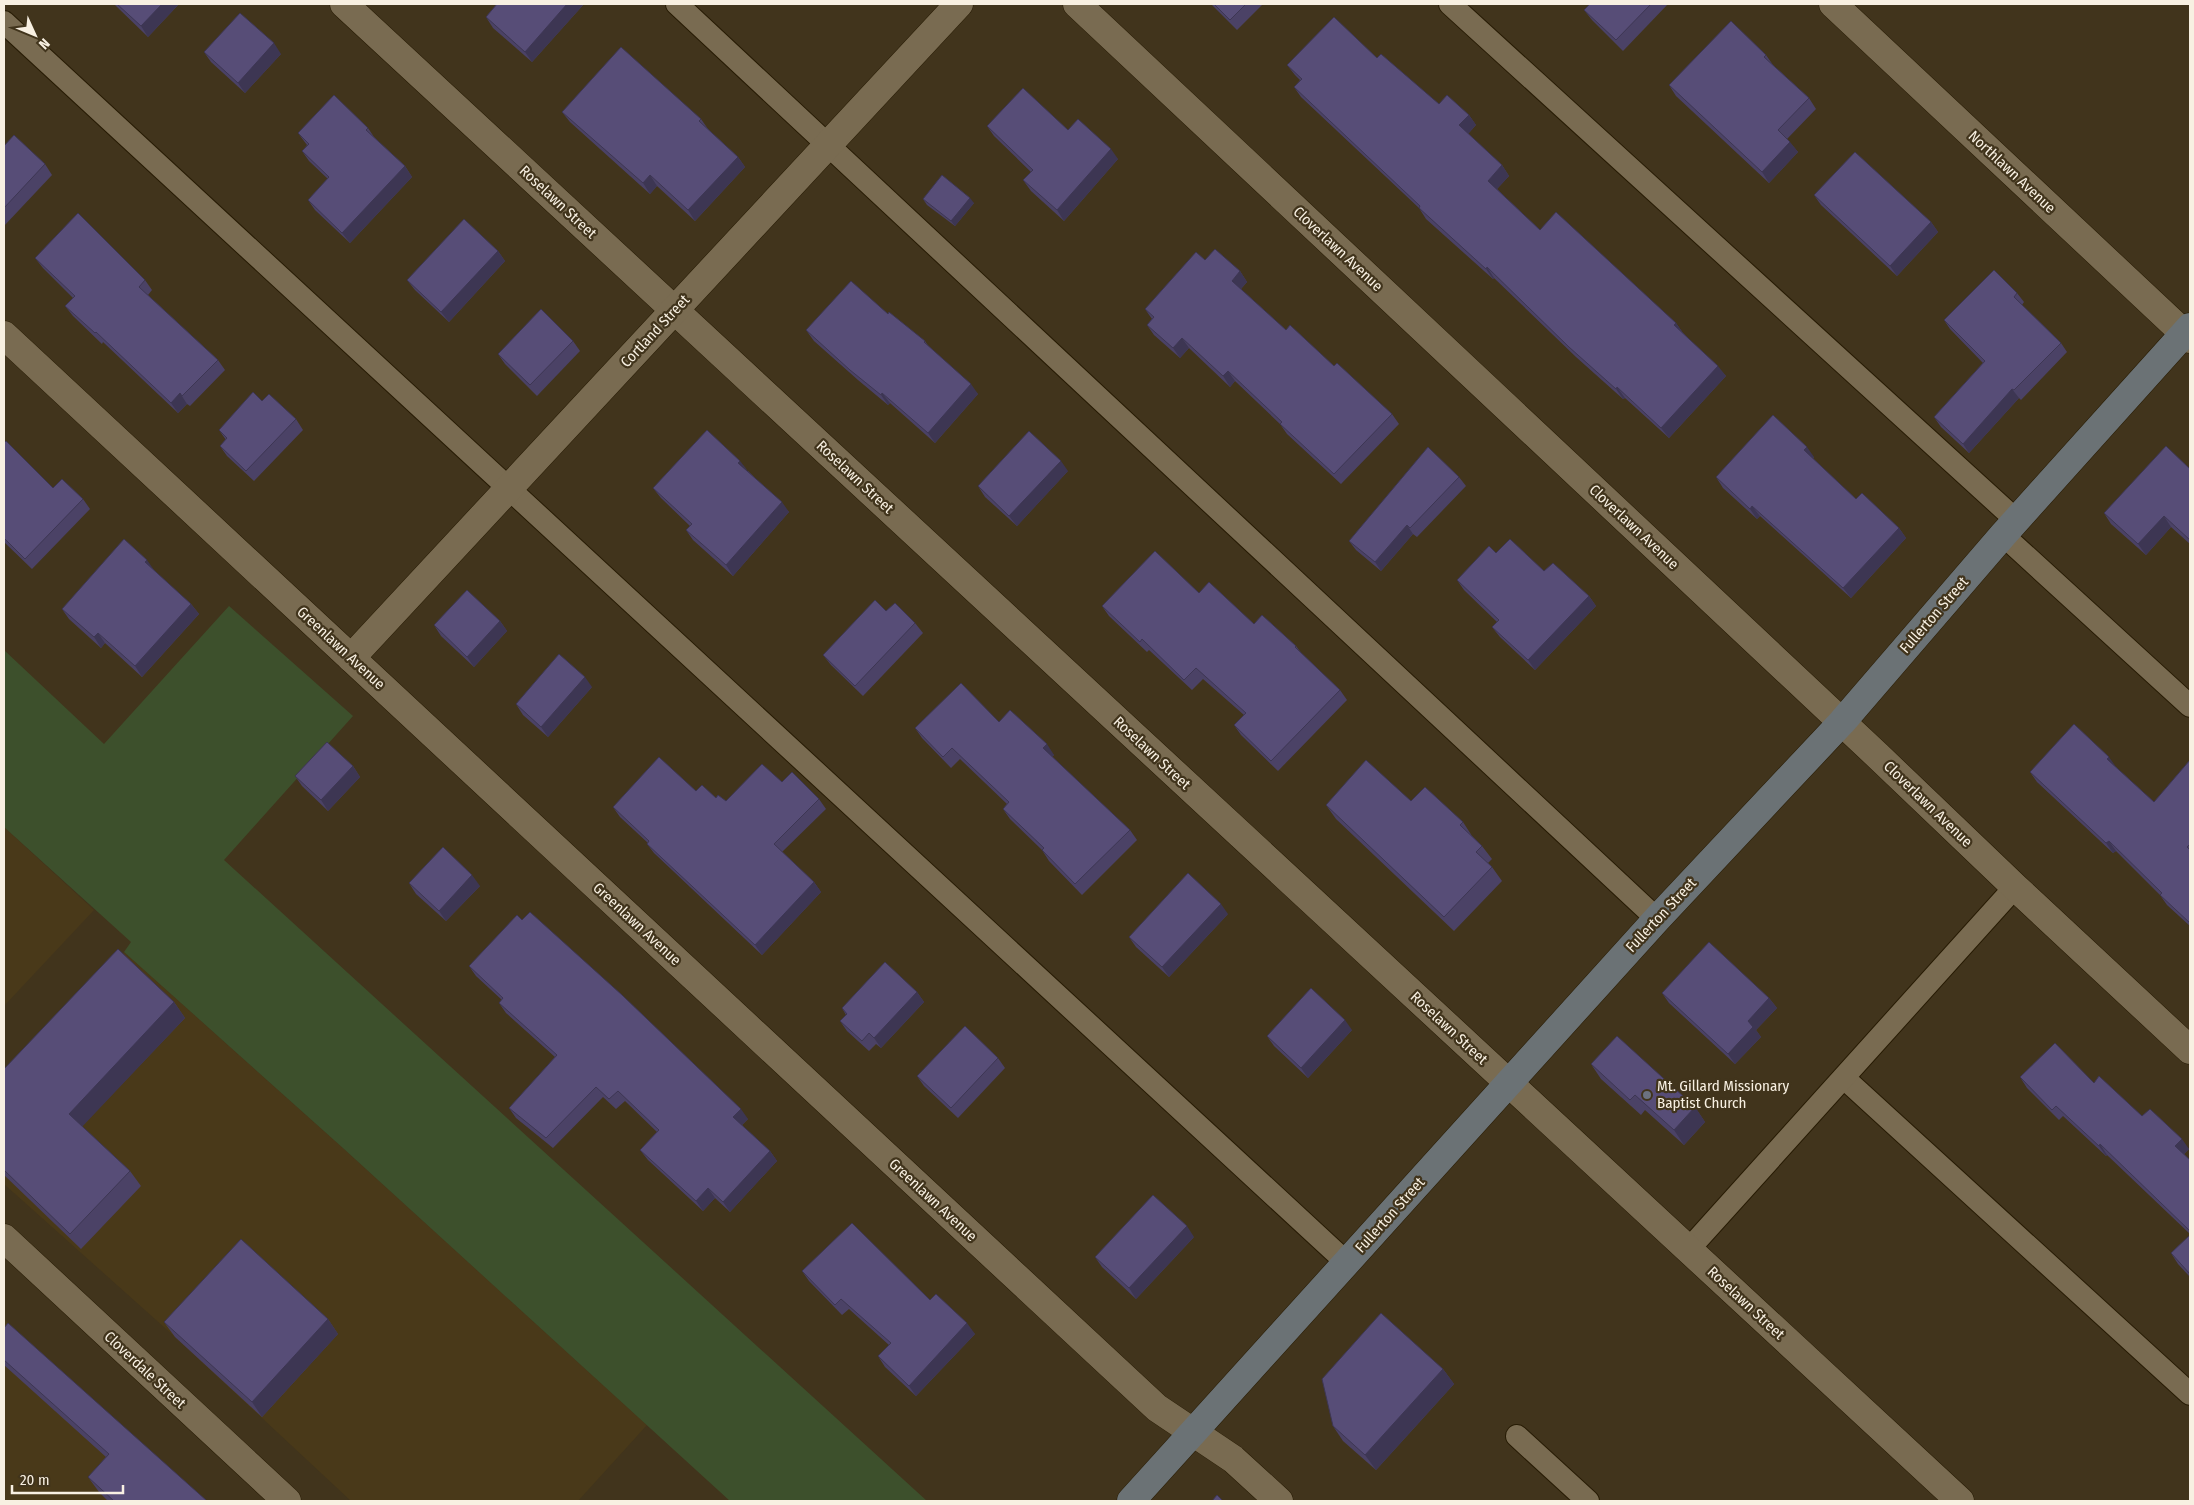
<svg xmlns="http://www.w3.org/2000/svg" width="2194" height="1505" viewBox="0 0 2194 1505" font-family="'Fira Sans Condensed',sans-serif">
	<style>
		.built { fill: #493919 }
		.green { fill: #3d502c }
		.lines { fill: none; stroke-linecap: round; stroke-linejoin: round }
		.lane-casing { stroke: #271b04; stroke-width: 24 }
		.street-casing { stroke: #271b04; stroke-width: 29 }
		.secondary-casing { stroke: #271b04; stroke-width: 29 }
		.lane { stroke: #796b51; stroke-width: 22 }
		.street { stroke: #796b51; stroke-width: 28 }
		.secondary { stroke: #6b7275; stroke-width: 28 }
		.wall { fill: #4b4266 }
		.shaded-wall { fill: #3d3653 }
		.building { fill: #574d77; stroke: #3d3653 }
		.worship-dot { fill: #6b7280; stroke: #41341c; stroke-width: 2 }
		.labels { text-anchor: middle; stroke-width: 4.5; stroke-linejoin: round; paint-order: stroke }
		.street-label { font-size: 15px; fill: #f8f0e2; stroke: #41341c }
		.poi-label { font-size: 15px; fill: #f8f0e2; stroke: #41341c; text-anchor: start }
	</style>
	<rect width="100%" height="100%" fill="#41341c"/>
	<g class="built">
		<path d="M4 827 94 910 4 1006Z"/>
		<path d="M124 952 344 1149 647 1425 578 1501H351L174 1336 4 1184V1085Z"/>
		<path d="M4 1319 205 1501H4Z"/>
	</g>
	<path class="green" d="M229 606 353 716 224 860 927 1501H730L344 1149 124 952 131 942 4 827V650L104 744Z"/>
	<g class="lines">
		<defs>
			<g id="lane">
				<path d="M677 4 1657 919"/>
				<path d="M1450 4 2016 520"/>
				<path d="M4 22 1347 1263"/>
				<path d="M2003 535 2190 706"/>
				<path d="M1844 1078 2190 1394"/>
				<path d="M1689 1249 2015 887"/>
				<path d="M1517 1436 1588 1501"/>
			</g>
			<g id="street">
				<path d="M344 4 1960 1501"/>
				<path d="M1077 4 1878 756 2015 887 2190 1050"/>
				<path d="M1833 4 2190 339"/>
				<path d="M4 335 1157 1408 1233 1459 1279 1501"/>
				<path d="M351 658 959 4"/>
				<path d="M4 1238 287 1501"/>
			</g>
			<path id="secondary" d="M1131 1501 1657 919 1842 722 2003 535 2190 327"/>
		</defs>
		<use href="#lane" class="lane-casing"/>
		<use href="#street" class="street-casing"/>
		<use href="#secondary" class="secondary-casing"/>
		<use href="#lane" class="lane"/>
		<use href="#street" class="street"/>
		<use href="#secondary" class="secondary"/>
	</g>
	<g class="wall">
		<path d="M114 4H179L148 37Z"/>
		<path d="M497 4H584L532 62 493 28 486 17Z"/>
		<path d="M1211 4H1263L1237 30Z"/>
		<path d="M1590 4H1668L1623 51 1592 20 1584 10Z"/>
		<path d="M204 52 281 54 245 93 211 62Z"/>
		<path d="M1766 55 1773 65 1809 98 1816 109 1787 139 1798 152 1769 183 1676 96 1669 85Z"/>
		<path d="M1377 58 1439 104 1469 115 1476 125 1468 134 1502 165 1509 176 1497 189 1540 230 1676 323 1683 333 1726 376 1669 438 1625 398 1623 399 1576 357 1494 278 1493 279 1426 219 1419 208 1301 97 1294 87 1300 80 1295 75 1287 65Z"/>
		<path d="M562 112 701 119 708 129 738 157 745 167 695 221 657 186 650 194 570 122Z"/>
		<path d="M987 126 1068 130 1118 159 1064 221 1031 191 1023 180 1031 172 994 136Z"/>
		<path d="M368 128 374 137 405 166 412 177 350 243 315 210 308 200 328 179 309 161 302 151 307 145 298 133Z"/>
		<path d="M4 146 45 164 52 175 4 226Z"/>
		<path d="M1814 195 1931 222 1938 232 1897 276 1821 205Z"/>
		<path d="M923 199 974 203 955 226 927 205Z"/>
		<path d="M498 251 505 261 449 322 415 290 407 280Z"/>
		<path d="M35 258 145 280 152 290 148 295 218 360 225 370 190 406 187 404 178 413 103 342 102 344 73 316 65 306 73 298 43 268Z"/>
		<path d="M1205 260 1240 271 1247 282 1241 289 1286 330 1334 366 1392 414 1399 424 1341 484 1287 434 1280 424 1235 381 1230 387 1189 348 1180 358 1154 335 1147 325 1152 319 1145 309Z"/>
		<path d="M2017 293 2024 302 2022 305 2061 343 2067 352 2021 400 2019 398 1969 453 1941 427 1934 417 1983 363 1950 329 1944 320Z"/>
		<path d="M888 314 925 341 929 347 978 394 935 443 890 403 888 405 858 380 814 341 806 330Z"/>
		<path d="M573 341 580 351 537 396 505 364 498 354Z"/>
		<path d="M262 401 296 419 303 430 254 481 227 456 220 446 226 440 219 430Z"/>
		<path d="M4 443 53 488 83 499 90 509 32 569 4 542Z"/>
		<path d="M1814 457 1813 459 1856 499 1899 528 1906 538 1851 598 1760 516 1757 519 1723 488 1716 477Z"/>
		<path d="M2190 469V544L2171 527 2146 555 2111 524 2104 513Z"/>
		<path d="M748 471 789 512 733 576 693 540 686 530 690 526 661 498 653 488Z"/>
		<path d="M1068 471 1017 526 985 497 978 486Z"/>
		<path d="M1459 477 1466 486 1417 537 1413 534 1381 571 1356 550 1349 541Z"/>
		<path d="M1496 553 1544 571 1589 596 1596 606 1535 670 1500 637 1492 627 1497 622 1464 590 1457 580Z"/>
		<path d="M154 570V571L191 604 199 614 142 677 105 643 101 648 69 619 62 609Z"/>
		<path d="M1199 593 1254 624 1296 646 1302 654 1340 690 1347 700 1278 771 1241 735 1234 725 1244 715 1203 679 1192 690 1149 650 1147 652 1109 616 1102 606Z"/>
		<path d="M886 611 915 623 923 633 863 696 831 665 823 655Z"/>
		<path d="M500 621 507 631 474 667 441 636 434 625Z"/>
		<path d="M592 687 548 737 523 715 516 704Z"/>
		<path d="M999 722 1054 755 1052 757 1130 830 1137 840 1082 895 1049 861 1042 850 1010 819 1003 809 1007 804 960 759 951 768 922 738 915 728Z"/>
		<path d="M2190 760V926L2167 905 2160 895 2116 851 2113 853 2037 782 2030 772 2116 767 2154 802Z"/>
		<path d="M353 766 360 777 328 811 302 786 295 776Z"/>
		<path d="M782 782 819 799 826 809 782 852 814 882 821 892 762 955 654 853 647 844 648 843 620 817 613 807 696 791 726 801Z"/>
		<path d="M1411 801 1463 822 1472 836 1482 846 1492 859 1488 863 1492 867 1502 881 1454 931 1336 819 1326 805Z"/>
		<path d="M409 883 480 886 446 921 416 894Z"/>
		<path d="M1228 914 1169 977 1136 947 1129 937Z"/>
		<path d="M469 966 748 1119 742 1125 770 1151 777 1161 730 1212 715 1198 703 1211 648 1160 640 1150 657 1132 625 1101 616 1109 603 1097 553 1148 516 1118 509 1108 555 1057 506 1013 499 1003 502 1000 476 976Z"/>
		<path d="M917 992 924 1002 881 1048 876 1044 869 1051 847 1031 840 1021 846 1015 842 1008Z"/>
		<path d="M1662 993 1769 998 1777 1008 1756 1030 1761 1037 1735 1064 1669 1003Z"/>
		<path d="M174 1002 185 1018 82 1126 130 1171 141 1186 81 1249 4 1175V1069Z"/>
		<path d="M1352 1030 1308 1078 1274 1046 1267 1036Z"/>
		<path d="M998 1058 1005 1068 958 1118 924 1086 917 1076Z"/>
		<path d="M1591 1064 1695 1107 1705 1122 1684 1145 1645 1110 1641 1115 1601 1079Z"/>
		<path d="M2020 1077 2094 1083 2189 1149 2184 1154 2190 1160V1234L2107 1155 2106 1156 2063 1116 2059 1120 2027 1088Z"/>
		<path d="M2190 1235V1277L2178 1264 2171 1253Z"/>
		<path d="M1194 1237 1136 1299 1102 1267 1095 1257Z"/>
		<path d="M802 1271 930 1300 975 1334 916 1396 885 1367 878 1356 889 1345 849 1309 842 1315 809 1281Z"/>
		<path d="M328 1319 338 1334 262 1417 175 1337 164 1322Z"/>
		<path d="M4 1328 207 1501H108L99 1492 88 1477 106 1457 4 1365Z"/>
		<path d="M1443 1369 1454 1384 1376 1470 1343 1441 1333 1426Z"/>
	</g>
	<g class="shaded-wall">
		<path d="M162 4H179L148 37 141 26Z"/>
		<path d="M567 4H584L532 62 525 52Z"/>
		<path d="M274 43 281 54 245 93 238 83Z"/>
		<path d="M1469 115 1476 125 1466 136 1459 125Z"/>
		<path d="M1790 142 1798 152 1769 183 1762 172Z"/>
		<path d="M1111 149 1118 159 1064 221 1057 210Z"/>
		<path d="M738 157 745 167 695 221 688 210Z"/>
		<path d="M1502 165 1509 176 1495 191 1488 181Z"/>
		<path d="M405 166 412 177 350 243 342 233Z"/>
		<path d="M650 175 657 186 650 194 643 183Z"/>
		<path d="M970 198 974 203 955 226 951 221Z"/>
		<path d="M1931 222 1938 232 1897 276 1890 266Z"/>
		<path d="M498 251 505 261 449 322 441 312Z"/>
		<path d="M1487 267 1494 278 1493 279 1486 269Z"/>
		<path d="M1240 271 1247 282 1239 291 1232 281Z"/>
		<path d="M1676 323 1683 333 1674 325Z"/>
		<path d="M1182 338 1189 348 1180 358 1173 348Z"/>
		<path d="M1718 366 1726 376 1669 438 1661 428Z"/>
		<path d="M1228 371 1235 381 1230 387 1223 376Z"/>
		<path d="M971 384 978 394 935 443 928 433Z"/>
		<path d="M1617 387 1625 398 1623 399 1616 389Z"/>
		<path d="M2012 389 2019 398 1969 453 1963 444Z"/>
		<path d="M180 393 187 404 178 413 171 403Z"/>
		<path d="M882 393 890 403 888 405 881 395Z"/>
		<path d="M1807 447 1814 457 1811 460 1804 450Z"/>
		<path d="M740 461 748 471 738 463Z"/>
		<path d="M1061 461 1068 471 1017 526 1009 516Z"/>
		<path d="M782 502 789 512 733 576 726 565Z"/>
		<path d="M1752 506 1760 516 1757 519 1750 509Z"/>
		<path d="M2164 516 2171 527 2146 555 2138 544Z"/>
		<path d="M1407 525 1413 534 1381 571 1375 562Z"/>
		<path d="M1899 528 1906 538 1851 598 1843 588Z"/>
		<path d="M147 560 154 570 152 573 145 562Z"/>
		<path d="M1589 596 1596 606 1535 670 1528 660Z"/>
		<path d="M191 604 199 614 142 677 135 666Z"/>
		<path d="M500 621 507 631 474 667 467 657Z"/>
		<path d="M98 633 105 643 101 648 94 637Z"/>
		<path d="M585 677 592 687 548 737 541 727Z"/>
		<path d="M1047 744 1054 755 1050 758 1043 748Z"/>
		<path d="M2109 757 2116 767 2107 759Z"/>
		<path d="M353 766 360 777 328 811 321 800Z"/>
		<path d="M2109 841 2116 851 2113 853 2106 843Z"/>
		<path d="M472 875 480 886 446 921 439 911Z"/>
		<path d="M814 882 821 892 762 955 755 945Z"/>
		<path d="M1221 904 1228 914 1169 977 1162 967Z"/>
		<path d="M917 992 924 1002 881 1048 874 1038Z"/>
		<path d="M1769 998 1777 1008 1756 1030 1761 1037 1735 1064 1728 1054 1748 1021Z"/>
		<path d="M174 1002 185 1018 80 1129 69 1114Z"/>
		<path d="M1345 1020 1352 1030 1308 1078 1301 1068Z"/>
		<path d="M1695 1107 1705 1122 1684 1145 1674 1130Z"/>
		<path d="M741 1109 748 1119 740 1127 733 1117Z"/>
		<path d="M2182 1139 2189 1149 2182 1156 2175 1146Z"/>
		<path d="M2100 1144 2107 1155 2106 1156 2099 1146Z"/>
		<path d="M770 1151 777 1161 730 1212 723 1202Z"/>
		<path d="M708 1188 715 1198 703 1211 696 1201Z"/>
		<path d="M1187 1226 1194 1237 1136 1299 1129 1288Z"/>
		<path d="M328 1319 338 1334 262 1417 252 1402Z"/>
		<path d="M967 1323 975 1334 916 1396 909 1386Z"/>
		<path d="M1443 1369 1454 1384 1376 1470 1365 1455Z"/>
	</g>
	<g class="building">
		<path d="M117 4H162L141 26Z"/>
		<path d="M497 4H567L525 52 486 17Z"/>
		<path d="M1214 4H1246L1230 20Z"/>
		<path d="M1590 4H1651L1616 40 1584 10Z"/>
		<path d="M240 13 274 43 238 83 204 52Z"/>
		<path d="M1334 17 1377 58 1381 54 1439 104 1447 95 1469 115 1459 125 1502 165 1488 181 1540 230 1556 212 1676 323 1674 325 1718 366 1661 428 1617 387 1616 389 1569 347 1487 267 1486 269 1419 208 1420 206 1294 87 1302 79 1287 65Z"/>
		<path d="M1731 21 1766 55 1764 57 1809 98 1778 130 1790 142 1762 172 1669 85Z"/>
		<path d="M621 47 701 119 699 121 738 157 688 210 650 175 643 183 562 112Z"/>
		<path d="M1023 88 1068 130 1078 119 1111 149 1057 210 1023 180 1033 170 987 126Z"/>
		<path d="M334 95 368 128 366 130 405 166 342 233 308 200 329 177 302 151 309 144 298 133Z"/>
		<path d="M14 135 45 164 4 208V146Z"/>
		<path d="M1855 152 1931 222 1890 266 1814 195Z"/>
		<path d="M942 175 970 198 951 221 923 199Z"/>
		<path d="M78 213 145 280 139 287 218 360 182 396 180 393 171 403 96 332 95 333 65 306 75 296 35 258Z"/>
		<path d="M464 219 498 251 441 312 407 280Z"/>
		<path d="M1215 249 1240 271 1232 281 1286 330 1290 325 1334 366 1337 363 1392 414 1334 474 1280 424 1282 422 1228 371 1223 376 1182 338 1173 348 1147 325 1154 317 1145 309 1196 252 1205 260Z"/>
		<path d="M1994 270 2017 293 2014 297 2061 343 2014 390 2012 389 1963 444 1934 417 1985 361 1944 320Z"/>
		<path d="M851 281 888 314 889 312 925 341 924 342 971 384 928 433 882 393 881 395 850 370 806 330Z"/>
		<path d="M541 309 573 341 530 385 498 354Z"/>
		<path d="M253 392 262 401 269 394 296 419 246 471 220 446 227 438 219 430Z"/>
		<path d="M1773 415 1807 447 1804 450 1856 499 1862 493 1899 528 1843 588 1752 506 1750 509 1716 477Z"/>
		<path d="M707 430 740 461 738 463 782 502 726 565 686 530 692 524 653 488Z"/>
		<path d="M1029 431 1061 461 1009 516 978 486Z"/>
		<path d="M6 441 53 488 62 479 83 499 25 559 4 538V443Z"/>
		<path d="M2166 446 2190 469V540L2164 516 2138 544 2104 513Z"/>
		<path d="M1428 447 1459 477 1410 528 1407 525 1375 562 1349 541Z"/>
		<path d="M124 539 147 560 145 562 191 604 135 666 98 633 94 637 62 609Z"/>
		<path d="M1510 539 1544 571 1553 563 1589 596 1528 660 1492 627 1499 620 1457 580 1489 546 1496 553Z"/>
		<path d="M1155 551 1199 593 1209 582 1254 624 1262 615 1296 646 1295 647 1340 690 1271 761 1234 725 1246 713 1196 668 1184 680 1142 639 1140 642 1102 606Z"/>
		<path d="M467 590 500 621 467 657 434 625Z"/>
		<path d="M875 600 886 611 895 603 915 623 855 686 823 655Z"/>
		<path d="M559 654 585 677 541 727 516 704Z"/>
		<path d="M961 683 999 722 1010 710 1047 744 1043 748 1130 830 1075 884 1042 850 1044 848 1003 809 1009 802 952 748 943 757 915 728Z"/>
		<path d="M2074 724 2109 757 2107 759 2154 802 2190 760V844L2187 847 2190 850V923L2160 895 2162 893 2109 841 2106 843 2030 772Z"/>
		<path d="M327 742 353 766 321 800 295 776Z"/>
		<path d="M659 757 696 791 702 785 716 798 718 795 726 801 762 764 782 782 792 772 819 799 774 844 814 882 755 945 647 844 649 841 613 807Z"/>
		<path d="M1366 760 1411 801 1425 787 1463 822 1460 825 1482 846 1476 852 1492 867 1444 917 1326 805Z"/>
		<path d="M443 847 472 875 439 911 409 883Z"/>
		<path d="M1188 873 1221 904 1162 967 1129 937Z"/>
		<path d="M530 912 622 995 741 1109 733 1117 770 1151 723 1202 708 1188 696 1201 640 1150 659 1130 618 1091 609 1099 596 1087 546 1138 509 1108 557 1055 499 1003 503 998 469 966 517 915 522 920Z"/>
		<path d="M1709 942 1769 998 1748 1021 1753 1027 1728 1054 1662 993Z"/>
		<path d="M118 949 174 1002 69 1114 130 1171 70 1234 4 1170V1069Z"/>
		<path d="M885 962 917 992 874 1038 869 1033 862 1041 840 1021 847 1014 842 1008Z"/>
		<path d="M1311 988 1345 1020 1301 1068 1267 1036Z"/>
		<path d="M965 1026 998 1058 951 1108 917 1076Z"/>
		<path d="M1617 1036 1695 1107 1674 1130 1635 1095 1630 1100 1591 1064Z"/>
		<path d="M2055 1043 2094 1083 2099 1076 2142 1116 2150 1109 2182 1139 2175 1146 2190 1160V1231L2100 1144 2099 1146 2056 1106 2052 1110 2020 1077Z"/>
		<path d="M1153 1195 1187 1226 1129 1288 1095 1257Z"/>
		<path d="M852 1223 930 1300 936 1294 967 1323 909 1386 878 1356 891 1343 841 1299 835 1305 802 1271Z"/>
		<path d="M2190 1235V1274L2171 1253Z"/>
		<path d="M241 1239 328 1319 252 1402 164 1322Z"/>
		<path d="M1381 1313 1443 1369 1365 1455 1333 1426 1322 1379Z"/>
		<path d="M8 1323 207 1501H114L88 1477 109 1454 4 1360V1328Z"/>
		<path d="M1217 1495 1223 1501H1212Z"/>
	</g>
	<circle class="worship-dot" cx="1647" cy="1095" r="5"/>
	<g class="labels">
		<g class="street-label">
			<text transform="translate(2012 172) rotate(43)" y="5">Northlawn Avenue</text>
			<text transform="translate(558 202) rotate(43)" y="5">Roselawn Street</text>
			<text transform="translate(1338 249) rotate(43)" y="5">Cloverlawn Avenue</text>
			<text transform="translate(655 331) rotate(-47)" y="5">Cortland Street</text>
			<text transform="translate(855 477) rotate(43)" y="5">Roselawn Street</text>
			<text transform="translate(1634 527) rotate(43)" y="5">Cloverlawn Avenue</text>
			<text transform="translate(1934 615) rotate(-49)" y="5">Fullerton Street</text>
			<text transform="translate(341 648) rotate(43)" y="5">Greenlawn Avenue</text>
			<text transform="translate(1152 753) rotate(43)" y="5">Roselawn Street</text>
			<text transform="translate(1928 804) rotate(44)" y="5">Cloverlawn Avenue</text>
			<text transform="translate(1661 915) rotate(-47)" y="5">Fullerton Street</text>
			<text transform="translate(637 924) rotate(43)" y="5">Greenlawn Avenue</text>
			<text transform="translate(1449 1028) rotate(43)" y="5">Roselawn Street</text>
			<text transform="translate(933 1200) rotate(43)" y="5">Greenlawn Avenue</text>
			<text transform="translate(1390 1215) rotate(-48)" y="5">Fullerton Street</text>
			<text transform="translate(1746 1303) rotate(43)" y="5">Roselawn Street</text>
			<text transform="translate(145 1370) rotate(43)" y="5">Cloverdale Street</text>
		</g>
		<g class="poi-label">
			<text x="1657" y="1091">Mt. Gillard Missionary<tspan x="1657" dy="17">Baptist Church</tspan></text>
		</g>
	</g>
	<rect width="2194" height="1505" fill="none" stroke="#f8f0e2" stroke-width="10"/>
	<g transform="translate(35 35) rotate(134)" stroke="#41341c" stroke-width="4" paint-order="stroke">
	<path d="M0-4L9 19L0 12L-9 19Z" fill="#f8f0e2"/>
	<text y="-8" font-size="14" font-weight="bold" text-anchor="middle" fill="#f8f0e2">N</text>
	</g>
	<path d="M12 1485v8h111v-8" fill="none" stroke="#f8f0e2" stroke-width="2.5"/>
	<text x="20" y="1485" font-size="15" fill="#f8f0e2" stroke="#41341c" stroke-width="4" paint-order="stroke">20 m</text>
</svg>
